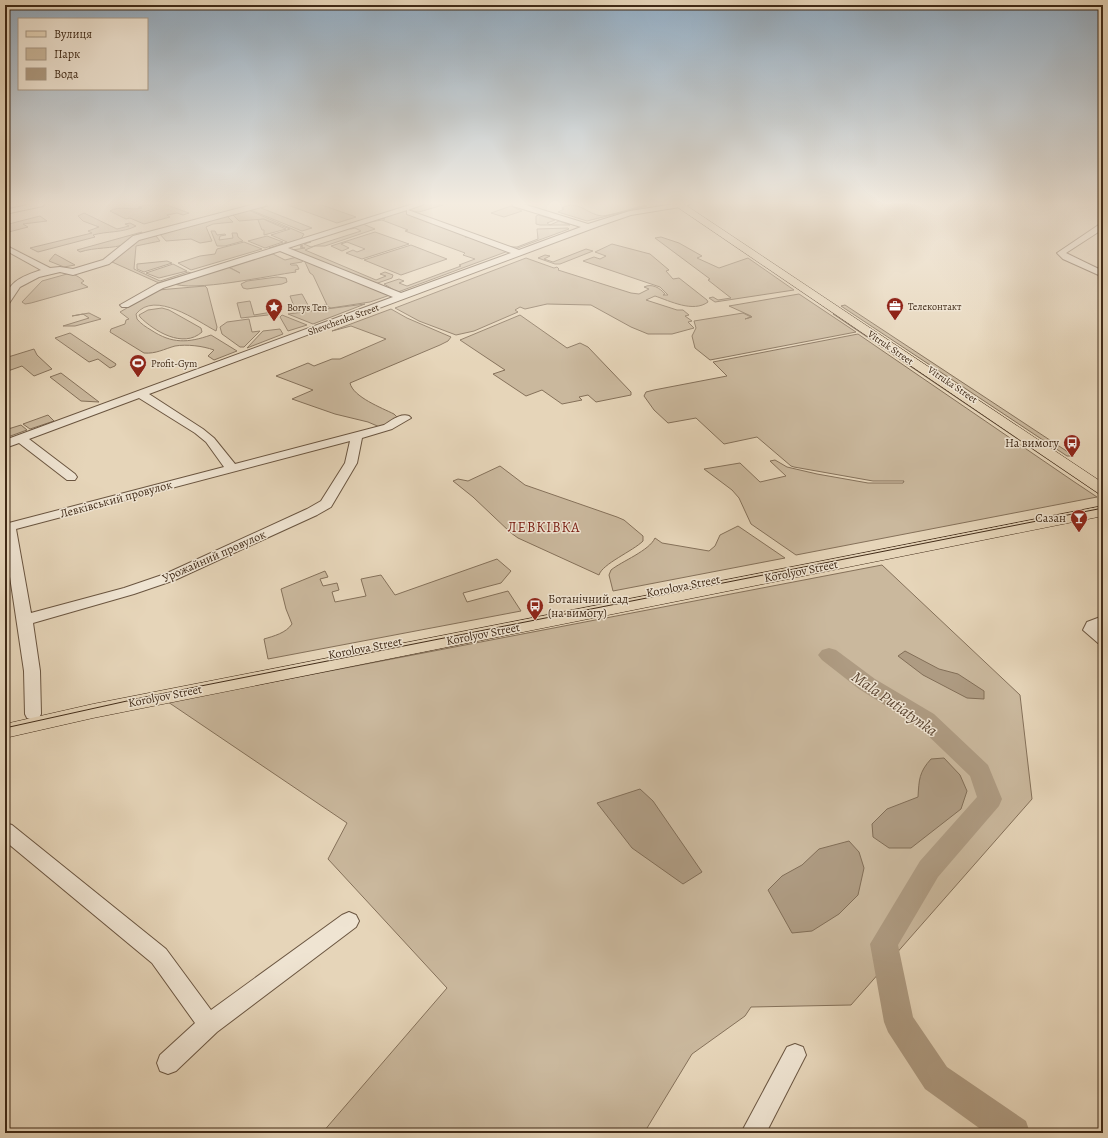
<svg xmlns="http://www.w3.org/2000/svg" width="1108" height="1138" viewBox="0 0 1108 1138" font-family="Alegreya,serif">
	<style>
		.green { fill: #cab89d; stroke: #85715a }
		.water { fill: #ae9b82; stroke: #826e57 }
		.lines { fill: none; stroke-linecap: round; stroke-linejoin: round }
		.river { fill: #ae9b82; fill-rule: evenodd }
		.minor-casing { stroke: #6a5540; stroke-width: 2 }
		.major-casing { stroke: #402a17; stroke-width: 1 }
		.minor { fill: #efe4d2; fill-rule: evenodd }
		.major { fill: #e6d5b9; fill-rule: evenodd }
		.tram { stroke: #402a17; stroke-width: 1 }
		.labels { text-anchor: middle; stroke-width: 3; stroke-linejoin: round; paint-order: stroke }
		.far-poi-label { font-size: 10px; fill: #402a17; stroke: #efe4d2; text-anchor: start }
		.far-street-label { font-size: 10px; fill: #402a17; stroke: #efe4d2 }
		.poi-label { font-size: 12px; fill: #402a17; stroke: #efe4d2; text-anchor: end }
		.street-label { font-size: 12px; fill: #402a17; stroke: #efe4d2 }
		.quarter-label { font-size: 14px; letter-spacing: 1px; fill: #7a1f14; stroke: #efe4d2 }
		.near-water-label { font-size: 16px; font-style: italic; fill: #5c4632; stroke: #efe4d2 }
	</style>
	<rect width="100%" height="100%" fill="#e6d5b9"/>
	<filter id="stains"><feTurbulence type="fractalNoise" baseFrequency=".005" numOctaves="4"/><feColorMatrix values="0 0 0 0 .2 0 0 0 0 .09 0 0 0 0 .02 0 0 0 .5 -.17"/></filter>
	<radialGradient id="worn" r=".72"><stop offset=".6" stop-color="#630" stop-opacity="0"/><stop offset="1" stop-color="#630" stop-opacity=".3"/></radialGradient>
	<g class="green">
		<path d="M150 204H164L189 213 183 215 177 213 167 215 170 217 144 224 130 218 126 219 110 211C119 205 131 211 142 208L138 207Z"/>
		<path d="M285 204H319L356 217 337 223Z"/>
		<path d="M424 204H437L443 205 419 212 406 210Z"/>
		<path d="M646 205 647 206 587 221 558 212 564 209 562 208C578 199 586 214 602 216 609 216 637 207 646 205Z"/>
		<path d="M268 206 261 208 312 228 302 231 248 209Z"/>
		<path d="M511 206 522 211 504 217 491 213Z"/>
		<path d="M246 209 304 234 301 239 271 248H269L287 242 271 235 290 229 264 219 239 221 231 213Z"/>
		<path d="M404 211 429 220 426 222 432 221 467 236 465 237H472L511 250 398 292 392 291 394 290 384 284 399 279 404 281 399 283 407 286 461 266 459 265 475 259 463 255 465 253 405 231 408 230 382 220 370 222 379 218 385 219 381 218Z"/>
		<path d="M84 213 117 229 129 226 125 224 130 223 136 226C123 233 107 231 93 235L95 237 38 252 30 248 92 233 88 231 99 227 83 221 78 216Z"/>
		<path d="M226 215 233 222 213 224 206 227 212 241 200 243 191 239 166 241 159 233Z"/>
		<path d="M539 215 555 220 547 223 550 225 559 221 570 225H540L536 224V216Z"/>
		<path d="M40 216 47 221 23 224 28 227 5 233V225Z"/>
		<path d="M263 219 286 229 264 235V230H262L258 220Z"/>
		<path d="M363 224 375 229 325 246H315L305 250 376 280 386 276 380 274 385 272 393 275 392 278 375 284 292 250 305 248 300 247 303 246 297 244 307 241 311 242 304 244 311 247 361 231 355 228 351 229 347 228Z"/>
		<path d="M537 229 568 228 569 229 515 249 511 247H517L538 239Z"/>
		<path d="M211 231H215L217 235 225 234 226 235 220 236 219 240 233 238 232 233H237L238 237 243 241 225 246H217Z"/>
		<path d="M142 232 141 236C136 239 131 242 127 244 112 249 95 247 80 252L77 250Z"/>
		<path d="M375 232 409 244 362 259 346 253 353 250 357 252 365 249 347 242 341 244 349 248 342 251 331 246Z"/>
		<path d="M156 236 160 241 136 246 134 269 160 281 188 272 191 273 159 283 112 262 137 239Z"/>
		<path d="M267 236 283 242 265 248 248 241Z"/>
		<path d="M661 237 679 243 702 256 697 258 719 268 748 258 794 290 715 302 709 298 713 297 718 300 731 298 708 280 710 279 655 238Z"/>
		<path d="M244 242 262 249 191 270 178 263 200 256 215 254 217 249Z"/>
		<path d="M612 244 650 254 669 270 666 271 673 279 679 278 707 300 708 302C693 313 670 301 655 296L646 300 677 310H683L689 315 685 316 692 321 688 322 694 328 672 334H648L631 327 591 305 547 304 525 309 520 307 515 310 518 312 474 331 456 335 419 321 395 308 526 258 554 268 557 267 559 269 558 270 631 293 639 294 649 289 644 287C652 283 660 288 665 294L663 295H668L660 287 583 261 594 257 600 259 606 256 595 252Z"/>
		<path d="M411 245 447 259 401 275 364 260Z"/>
		<path d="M586 249 593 251 560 264H555L538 258 545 255 550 256 544 259 553 262Z"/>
		<path d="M55 254 75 265 64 267 49 261Z"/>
		<path d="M273 254 285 260 297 257 304 259 302 262 290 264 291 265H297L299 269 295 270 296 272C272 275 191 293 172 283L228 267 240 273 229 267Z"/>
		<path d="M306 260 393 294 370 302 331 308 324 305H327L313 275 310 273 305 262Z"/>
		<path d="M167 261 172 263 147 271 144 272 137 269V264Z"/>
		<path d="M173 264 187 271 159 278 146 273Z"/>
		<path d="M67 274C74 273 79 277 84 281L81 283 88 287 31 303 25 304 22 302 42 281Z"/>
		<path d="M277 277 286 278 287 282 282 284 247 289 243 288 241 284 247 281Z"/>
		<path d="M205 286 207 288 217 327 216 331C197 321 155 290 136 314L137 319C141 324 146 327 151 330 172 344 188 343 211 335L237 351 214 360 208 356 214 350C203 346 187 344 175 346 164 349 156 354 144 353L110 332 111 329 125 324 126 320 129 319 120 312 158 290Z"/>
		<path d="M302 294 309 307 295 309 290 296Z"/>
		<path d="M799 294 856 332 710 360 695 348 692 336 696 328 694 321 743 313 751 317 745 319 752 317 751 316 729 306Z"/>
		<path d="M250 301 254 315 272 312 268 315 241 318 237 303Z"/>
		<path d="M365 304 313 324 288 314Z"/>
		<path d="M845 305 1068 452 1074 456H1067L841 306Z"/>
		<path d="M162 308 169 310 201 328 202 332C183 349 154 331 140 317L139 315 148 310Z"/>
		<path d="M391 309 407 318 451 337 448 341 440 345 350 383C353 397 382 408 394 414L398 418 382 428 368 422 335 414 292 399 313 390 276 376 308 363 314 366 332 359H340L386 339 351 326 332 331Z"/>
		<path d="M89 313 101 319 75 326H63L89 318 83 314 72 316Z"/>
		<path d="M836 313 1102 494H1099L833 314Z"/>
		<path d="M282 315 307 325 288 331 280 317Z"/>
		<path d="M520 315 567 348 580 343 588 347 631 392V395L596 402 588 395 579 397 582 400 562 404 542 390 526 396 493 374 505 370 460 340Z"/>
		<path d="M249 319 252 332 260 331 244 347H240L222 334 220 327 227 322Z"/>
		<path d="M280 329 283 334 247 348 263 331Z"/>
		<path d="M70 333 116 364 115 366 110 368 98 359 89 362 55 338Z"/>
		<path d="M858 334 1073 481 1097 497 796 555 751 524 739 498 732 490 704 469 740 463 760 482 786 476 770 461 775 460 787 467 817 474 868 483H903L904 481H873L794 467 791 466 757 437 724 444 696 418 668 423 654 410 644 396 646 392 654 390 727 376 713 362Z"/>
		<path d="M34 349 37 355 52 369 34 376 22 366 5 372V358Z"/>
		<path d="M61 373 99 402 81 401 50 377Z"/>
		<path d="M48 415 54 421 30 429 23 424Z"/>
		<path d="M21 425 27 430 5 438V430Z"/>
		<path d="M500 466 525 485 617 517 624 520 643 536V541C633 551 602 564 599 575L518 538 511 533 473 497 453 481 458 479 468 481Z"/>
		<path d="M738 526 785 558 613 591 609 575 611 570C622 561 649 551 655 538L662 543 709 551 715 546 720 535Z"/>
		<path d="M497 559 511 571 501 583 463 593 467 602 508 591 521 611 268 659 264 639C274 636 286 633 292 624L286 609 281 589 325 571 328 577 320 579 323 586 337 583 339 590 332 592 335 602 366 596 361 579 381 575 395 595Z"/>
		<path d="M882 565 1020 695 1032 799 851 1005 751 1007 745 1016 692 1054 644 1133H322L447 988 328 859 347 823 168 702Z"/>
	</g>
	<g class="water">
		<path d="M905 651 939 669 958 674 984 691V699L967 698 923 675 898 656Z"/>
		<path d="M944 758 960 775 967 791 961 809 911 848H889L873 837 872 824 887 809 918 797C919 780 919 772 931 759Z"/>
		<path d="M640 789 653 801 702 872 683 884 632 848 597 803Z"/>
		<path d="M849 841 859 852 864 868 858 895 839 914 812 931 792 933 768 890 782 876 802 865 819 849Z"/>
	</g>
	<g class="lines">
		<path class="river" d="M829 648 836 650 875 679 934 714 988 765 1002 799 999 806 938 877 898 945 913 1017 947 1067 1026 1121 1030 1133H986L925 1089 888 1032 884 1022 870 944 920 861 977 797 970 776 918 726 859 689 822 660 818 655 822 650Z"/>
		<defs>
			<g id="minor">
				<path d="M31 204H44L43 206 5 214V210Z"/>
				<path d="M255 204H266L265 206 139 240 109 264 73 275 60 272 39 277 20 287 8 305 5 306C5 282 21 277 41 270L5 250V245L50 268 60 267 73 269 103 260 133 236Z"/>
				<path d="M413 204H424L408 210 519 250 581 227 513 206 512 204H523L588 224 630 211 674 204H690L686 206 631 215 599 226 149 394 203 429 214 438 235 464 384 425C391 421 400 413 409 416L411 418 392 429 362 438 357 463 331 507 317 515 175 580 134 594 33 623 40 671 41 714 39 718 33 720 27 718 25 714 24 671 5 543V524L224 467 206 442 195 433 139 398 29 439 75 474 77 477 75 480H67L19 443 5 448V440L393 297 280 251 163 288 128 307H122L120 305 157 284ZM407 210V214L511 253 401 293 288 248ZM350 441 345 463 321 501 307 509 165 574 124 588 31 613 16 529Z"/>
				<path d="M1100 224H1103V229L1066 253 1103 271V277L1063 259 1057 253Z"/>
				<path d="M1103 616V626L1099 628 1103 631V644L1098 643 1083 630 1087 622Z"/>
				<path d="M5 823 12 825 166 949 211 1010 342 915 349 912 356 915 359 921 356 927 217 1032 176 1071 168 1074 160 1071 157 1063 160 1055 195 1023 152 963 5 841Z"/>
				<path d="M795 1044 803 1047 806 1055 766 1133H741L787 1047Z"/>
			</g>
			<g id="major">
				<path d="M673 204H684L1103 483V495L1098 493Z"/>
				<path d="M1103 506V516L93 718 5 738V724L93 704Z"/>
			</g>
		</defs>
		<use href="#minor" class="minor-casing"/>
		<use href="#major" class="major-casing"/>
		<use href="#minor" class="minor"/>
		<use href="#major" class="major"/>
		<path class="tram" d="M5 728 145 697 1103 508"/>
	</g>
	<linearGradient id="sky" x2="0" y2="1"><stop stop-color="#91aabf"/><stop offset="0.56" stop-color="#f4ece0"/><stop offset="1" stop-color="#f4ece0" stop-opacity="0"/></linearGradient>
	<rect width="1108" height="363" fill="url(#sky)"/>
	<defs>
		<symbol id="office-pin" viewBox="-11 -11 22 30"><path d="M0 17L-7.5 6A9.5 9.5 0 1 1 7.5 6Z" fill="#8f2418" stroke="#efe4d2"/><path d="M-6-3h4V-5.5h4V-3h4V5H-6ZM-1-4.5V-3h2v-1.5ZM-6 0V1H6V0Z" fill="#fff"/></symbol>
		<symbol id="sight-pin" viewBox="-11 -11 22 30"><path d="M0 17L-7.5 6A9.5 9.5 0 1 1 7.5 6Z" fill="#8f2418" stroke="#efe4d2"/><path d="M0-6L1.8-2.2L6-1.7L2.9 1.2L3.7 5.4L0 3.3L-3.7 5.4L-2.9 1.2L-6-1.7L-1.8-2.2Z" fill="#fff"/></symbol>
		<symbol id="stadium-pin" viewBox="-11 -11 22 30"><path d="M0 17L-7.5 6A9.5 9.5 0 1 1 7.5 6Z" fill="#8f2418" stroke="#efe4d2"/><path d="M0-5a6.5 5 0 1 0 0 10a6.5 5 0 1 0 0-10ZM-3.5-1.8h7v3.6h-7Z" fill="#fff"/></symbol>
		<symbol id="bus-pin" viewBox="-11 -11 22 30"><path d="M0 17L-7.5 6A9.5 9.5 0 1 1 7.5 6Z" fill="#8f2418" stroke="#efe4d2"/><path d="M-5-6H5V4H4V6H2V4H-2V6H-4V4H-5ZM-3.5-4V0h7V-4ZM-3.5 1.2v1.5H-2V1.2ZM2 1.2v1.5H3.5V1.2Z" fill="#fff"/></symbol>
		<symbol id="bar-pin" viewBox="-11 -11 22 30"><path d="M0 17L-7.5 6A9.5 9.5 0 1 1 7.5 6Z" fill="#8f2418" stroke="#efe4d2"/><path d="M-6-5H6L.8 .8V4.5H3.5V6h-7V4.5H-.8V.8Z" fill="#fff"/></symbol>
	</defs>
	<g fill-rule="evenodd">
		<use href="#office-pin" x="885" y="296" width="20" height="27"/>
		<use href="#sight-pin" x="264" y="297" width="20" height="27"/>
		<use href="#stadium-pin" x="128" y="353" width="20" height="27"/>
		<use href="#bus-pin" x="1062" y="433" width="20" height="27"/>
		<use href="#bar-pin" x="1069" y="508" width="20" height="27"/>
		<use href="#bus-pin" x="525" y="596" width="20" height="27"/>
	</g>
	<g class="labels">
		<g class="far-poi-label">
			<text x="908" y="310">Телеконтакт</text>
			<text x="287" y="311">Borys Ten</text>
			<text x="151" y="367">Profit-Gym</text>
		</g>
		<g class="far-street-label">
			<text transform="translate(343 319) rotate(-20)" y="4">Shevchenka Street</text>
			<text transform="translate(891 347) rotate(34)" y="4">Vitruk Street</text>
			<text transform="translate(953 384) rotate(34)" y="4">Vitruka Street</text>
		</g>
		<g class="poi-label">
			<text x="1059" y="447">На вимогу</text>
			<text x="1066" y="522">Сазан</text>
			<text x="548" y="603" text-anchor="start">Ботанічний сад<tspan x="548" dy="14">(на вимогу)</tspan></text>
		</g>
		<g class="street-label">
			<text transform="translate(116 499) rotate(-15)" y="4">Левківський провулок</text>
			<text transform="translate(214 556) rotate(-24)" y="4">Урожайний провулок</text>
			<text transform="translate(801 571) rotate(-11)" y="4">Korolyov Street</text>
			<text transform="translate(683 586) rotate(-11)" y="4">Korolova Street</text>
			<text transform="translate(483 634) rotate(-11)" y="4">Korolyov Street</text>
			<text transform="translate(365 648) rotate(-11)" y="4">Korolova Street</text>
			<text transform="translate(165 696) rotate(-11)" y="4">Korolyov Street</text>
		</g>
		<g class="quarter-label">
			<text x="544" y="532">ЛЕВКІВКА</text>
		</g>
		<g class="near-water-label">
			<text transform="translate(895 703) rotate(35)" y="6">Mala Putiatynka</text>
		</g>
	</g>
	<rect width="1108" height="1138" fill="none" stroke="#e6d5b9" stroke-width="20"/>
	<rect x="6" y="6" width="1096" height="1126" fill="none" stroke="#402a17" stroke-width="2"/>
	<rect x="10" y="10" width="1088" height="1118" fill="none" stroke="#402a17"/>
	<rect x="18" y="18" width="130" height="72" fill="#efe4d2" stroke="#a99a87"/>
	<rect x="26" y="31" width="20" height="6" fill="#e6d5b9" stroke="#a99a87"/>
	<text x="54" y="38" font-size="12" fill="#402a17">Вулиця</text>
	<rect x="26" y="48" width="20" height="12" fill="#cab89d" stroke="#a99a87"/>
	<text x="54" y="58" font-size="12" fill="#402a17">Парк</text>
	<rect x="26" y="68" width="20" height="12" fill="#ae9b82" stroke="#a99a87"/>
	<text x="54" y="78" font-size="12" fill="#402a17">Вода</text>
	<rect width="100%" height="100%" filter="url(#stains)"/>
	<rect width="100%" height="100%" fill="url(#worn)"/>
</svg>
